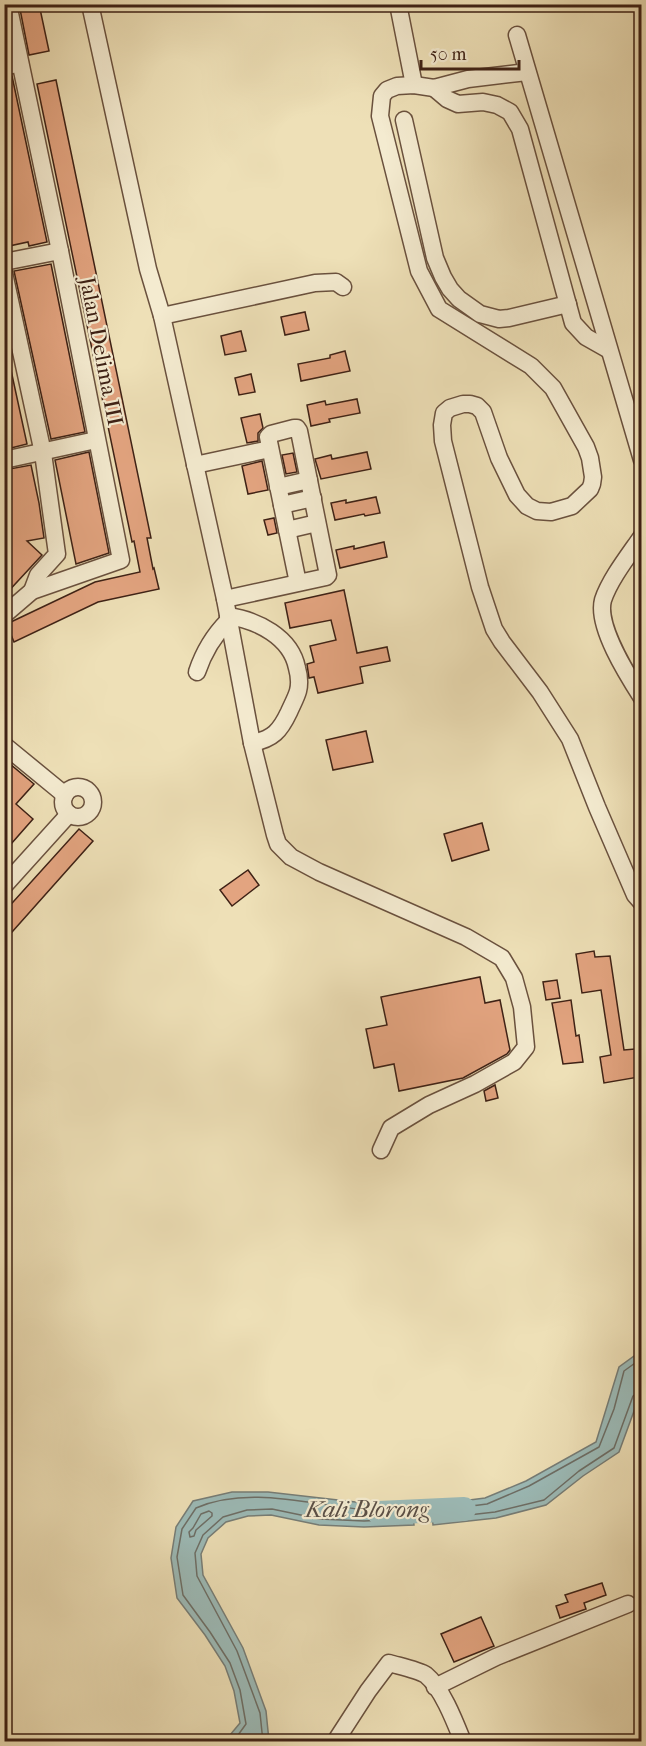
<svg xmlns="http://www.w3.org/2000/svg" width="646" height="1746" viewBox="0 0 646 1746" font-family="'IM FELL French Canon',serif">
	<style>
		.water { fill: #9cbbb8; stroke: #767d77; stroke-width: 1.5 }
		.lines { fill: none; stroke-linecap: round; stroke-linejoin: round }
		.shore { stroke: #6d6e66; stroke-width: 1.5 }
		.river { stroke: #9cbbb8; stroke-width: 24 }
		.building { fill: #e3a480; stroke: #3e2115; stroke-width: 1.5 }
		.minor-casing { stroke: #6a513e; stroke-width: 19 }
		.minor { stroke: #f4ebd0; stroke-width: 16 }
		.labels { text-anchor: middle; stroke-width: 4.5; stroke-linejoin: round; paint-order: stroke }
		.street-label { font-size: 22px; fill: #3e2115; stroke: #f4ebd0 }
		.water-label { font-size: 24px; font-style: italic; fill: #5a4f46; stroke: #f4ebd0 }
	</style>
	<rect width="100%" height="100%" fill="#eee0b7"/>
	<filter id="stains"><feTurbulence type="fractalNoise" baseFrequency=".00333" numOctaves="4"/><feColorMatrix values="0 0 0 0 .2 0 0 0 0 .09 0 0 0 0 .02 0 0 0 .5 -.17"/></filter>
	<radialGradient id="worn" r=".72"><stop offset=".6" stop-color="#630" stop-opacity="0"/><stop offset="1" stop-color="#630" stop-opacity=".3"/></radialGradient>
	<g class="water">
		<path d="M641 1351V1392L619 1452 583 1476 546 1505 496 1518 433 1525 431 1505 485 1498 526 1481 596 1442 619 1367Z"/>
		<path d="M232 1492H268L382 1505 412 1502 414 1525 364 1527 319 1525 271 1515 248 1516 226 1522 208 1538 201 1554 203 1575 243 1648 266 1711 269 1741H225L240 1723 234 1691 225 1666 205 1635 177 1598 171 1558 176 1527 193 1501Z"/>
	</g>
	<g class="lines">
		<g class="shore">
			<path d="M642 1358 624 1371 614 1409 599 1447 529 1486 487 1504 440 1510 438 1512 439 1516 442 1518 495 1512 544 1500 579 1471 614 1448 633 1396 637 1393 642 1392"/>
			<path d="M209 1511 212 1513V1516L196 1530 194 1536 190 1537 189 1532 193 1528 201 1514Z"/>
			<path d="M233 1742 246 1724 240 1690 230 1663 210 1632 183 1595 177 1557 182 1529 196 1508C253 1483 323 1509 382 1511 389 1511 397 1509 405 1509L407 1517 404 1519 364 1521 320 1519 272 1509 247 1510 223 1517 203 1535 195 1553 197 1576 237 1651 260 1713 263 1742"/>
		</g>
		<path class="river" d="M379 1513 464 1509"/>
	</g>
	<g class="building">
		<path d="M19 4H39L49 51 29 55Z"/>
		<path d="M12 76 47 242 29 246 28 242 9 246 4 224V77Z"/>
		<path d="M56 80 151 538H147L153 569 154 568 159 589 98 602 14 642 7 625 13 621 95 582 140 572 134 541 132 542 37 84Z"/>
		<path d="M51 264 85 432 51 439 14 271Z"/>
		<path d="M305 312 309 330 285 335 281 317Z"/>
		<path d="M241 331 246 351 225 355 221 336Z"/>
		<path d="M345 351 350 371 301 381 298 364 330 358V355Z"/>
		<path d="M9 361 27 444 7 449V444H4V362Z"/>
		<path d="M251 374 255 392 239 395 235 378Z"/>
		<path d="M357 399 360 413 329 419 330 422 311 426 307 405 325 401 326 405Z"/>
		<path d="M260 414 263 428 258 433V441L247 443 241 418Z"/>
		<path d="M89 452 109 553 76 564 55 460Z"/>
		<path d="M367 452 371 469 321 479 315 459 331 455 332 459Z"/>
		<path d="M293 453 297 472 286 474 282 455Z"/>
		<path d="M262 461 268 490 248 494 242 466Z"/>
		<path d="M31 465 39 503 44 538 27 541 42 555 4 596V470Z"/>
		<path d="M376 497 380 513 365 516 364 514 335 520 331 503 346 500V503Z"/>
		<path d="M274 518 277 533 268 535 264 520Z"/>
		<path d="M384 542 387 557 340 568 336 550 354 546V549Z"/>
		<path d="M344 590 357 653 387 647 390 661 360 667 363 683 318 693 314 677 309 678 307 664 314 662 310 646 336 640 331 620 290 628 285 603Z"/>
		<path d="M366 731 373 762 333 770 326 740Z"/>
		<path d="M4 759 34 784 16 804 33 819 4 852Z"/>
		<path d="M482 823 489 850 452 861 444 834Z"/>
		<path d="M79 829 93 841 4 941V912Z"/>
		<path d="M248 870 259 885 232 906 220 890Z"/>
		<path d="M594 951 595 957 610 956 624 1050 635 1049 639 1077 604 1083 600 1057 611 1055 601 990 582 993 576 954Z"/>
		<path d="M480 977 485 1003 500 1000 510 1050 507 1054 463 1078 399 1091 394 1064 374 1068 366 1029 387 1025 381 997Z"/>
		<path d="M557 980 560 998 546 1000 543 982Z"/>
		<path d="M571 1000 576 1036 579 1035 583 1062 563 1064 552 1003Z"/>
		<path d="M495 1085 498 1098 486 1101 484 1091Z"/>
		<path d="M602 1583 606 1595 584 1603 586 1609 560 1618 556 1606 568 1602 565 1595Z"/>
		<path d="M481 1617 494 1646 454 1662 441 1634Z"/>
	</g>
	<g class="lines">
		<defs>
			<g id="minor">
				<path d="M90 4 148 269 162 316 225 599 252 743 275 835 278 844 291 857 319 872 466 937 502 958 514 978 522 1007 526 1047 514 1062 475 1084 429 1105 391 1128 381 1150"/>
				<path d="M398 4 414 85"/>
				<path d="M517 35 642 460"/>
				<path d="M4 67 20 63"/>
				<path d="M527 72 468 79 434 88 414 85 397 86 387 90 382 96 380 116 419 271 439 309 531 366 553 388 586 447 590 458 593 477 592 484 590 489 572 506 551 512 537 511 527 506 517 495 499 458 483 412 477 406 470 404H463L450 408 444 413 442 425 443 441 480 587 494 629 502 642 540 692 570 739 597 807 635 895 642 903"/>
				<path d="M434 88 447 99 458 104 483 102 497 105 510 112 520 129 573 323 586 337 609 350"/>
				<path d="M404 120 435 258 443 277 450 289 459 299 480 314 499 319 509 318 568 304"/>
				<path d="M4 262 60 251"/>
				<path d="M4 273 43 453 57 554 38 575 32 591"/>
				<path d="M162 316 315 283 336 282 343 287"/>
				<path d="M4 460 96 440"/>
				<path d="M195 465 270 449"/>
				<path d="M278 487 309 480"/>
				<path d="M282 505 313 498"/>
				<path d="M287 530 317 523"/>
				<path d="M642 536C629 555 610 579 603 600 596 626 628 676 642 698"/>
				<path d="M225 599 326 577 328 575 299 431 297 428H294L271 434 268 437 298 583"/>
				<path d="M4 615 32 591 121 560 60 251 8 4"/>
				<path d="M228 616C257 620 291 637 297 668 299 675 300 683 298 691 296 698 292 705 289 712 280 731 273 739 252 743"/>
				<path d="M197 672C204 651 213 636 228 621"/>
				<path d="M4 745 65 795"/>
				<circle cx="78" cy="802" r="15"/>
				<path d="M4 886 69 814"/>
				<path d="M435 1687 496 1657 628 1604"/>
				<path d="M335 1742 368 1691 389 1663C399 1666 418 1670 426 1675 442 1688 455 1722 463 1742"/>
			</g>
		</defs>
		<use href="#minor" class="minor-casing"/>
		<use href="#minor" class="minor"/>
	</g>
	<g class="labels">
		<g class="street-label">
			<text transform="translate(102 351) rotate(79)" y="8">Jalan Delima III</text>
		</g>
		<g class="water-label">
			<text x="367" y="1517">Kali Blorong</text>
		</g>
	</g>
	<rect width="646" height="1746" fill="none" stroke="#eee0b7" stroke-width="24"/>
	<rect x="6" y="6" width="634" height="1734" fill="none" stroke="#3e2115" stroke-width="3"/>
	<rect x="12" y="12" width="622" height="1722" fill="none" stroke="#3e2115" stroke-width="1.5"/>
	<path d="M421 60v9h98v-9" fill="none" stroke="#3e2115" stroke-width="3"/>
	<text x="430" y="60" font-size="18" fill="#3e2115" stroke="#f4ebd0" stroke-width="4.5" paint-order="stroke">50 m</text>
	<rect width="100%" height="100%" filter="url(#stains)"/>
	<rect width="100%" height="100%" fill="url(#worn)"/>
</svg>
